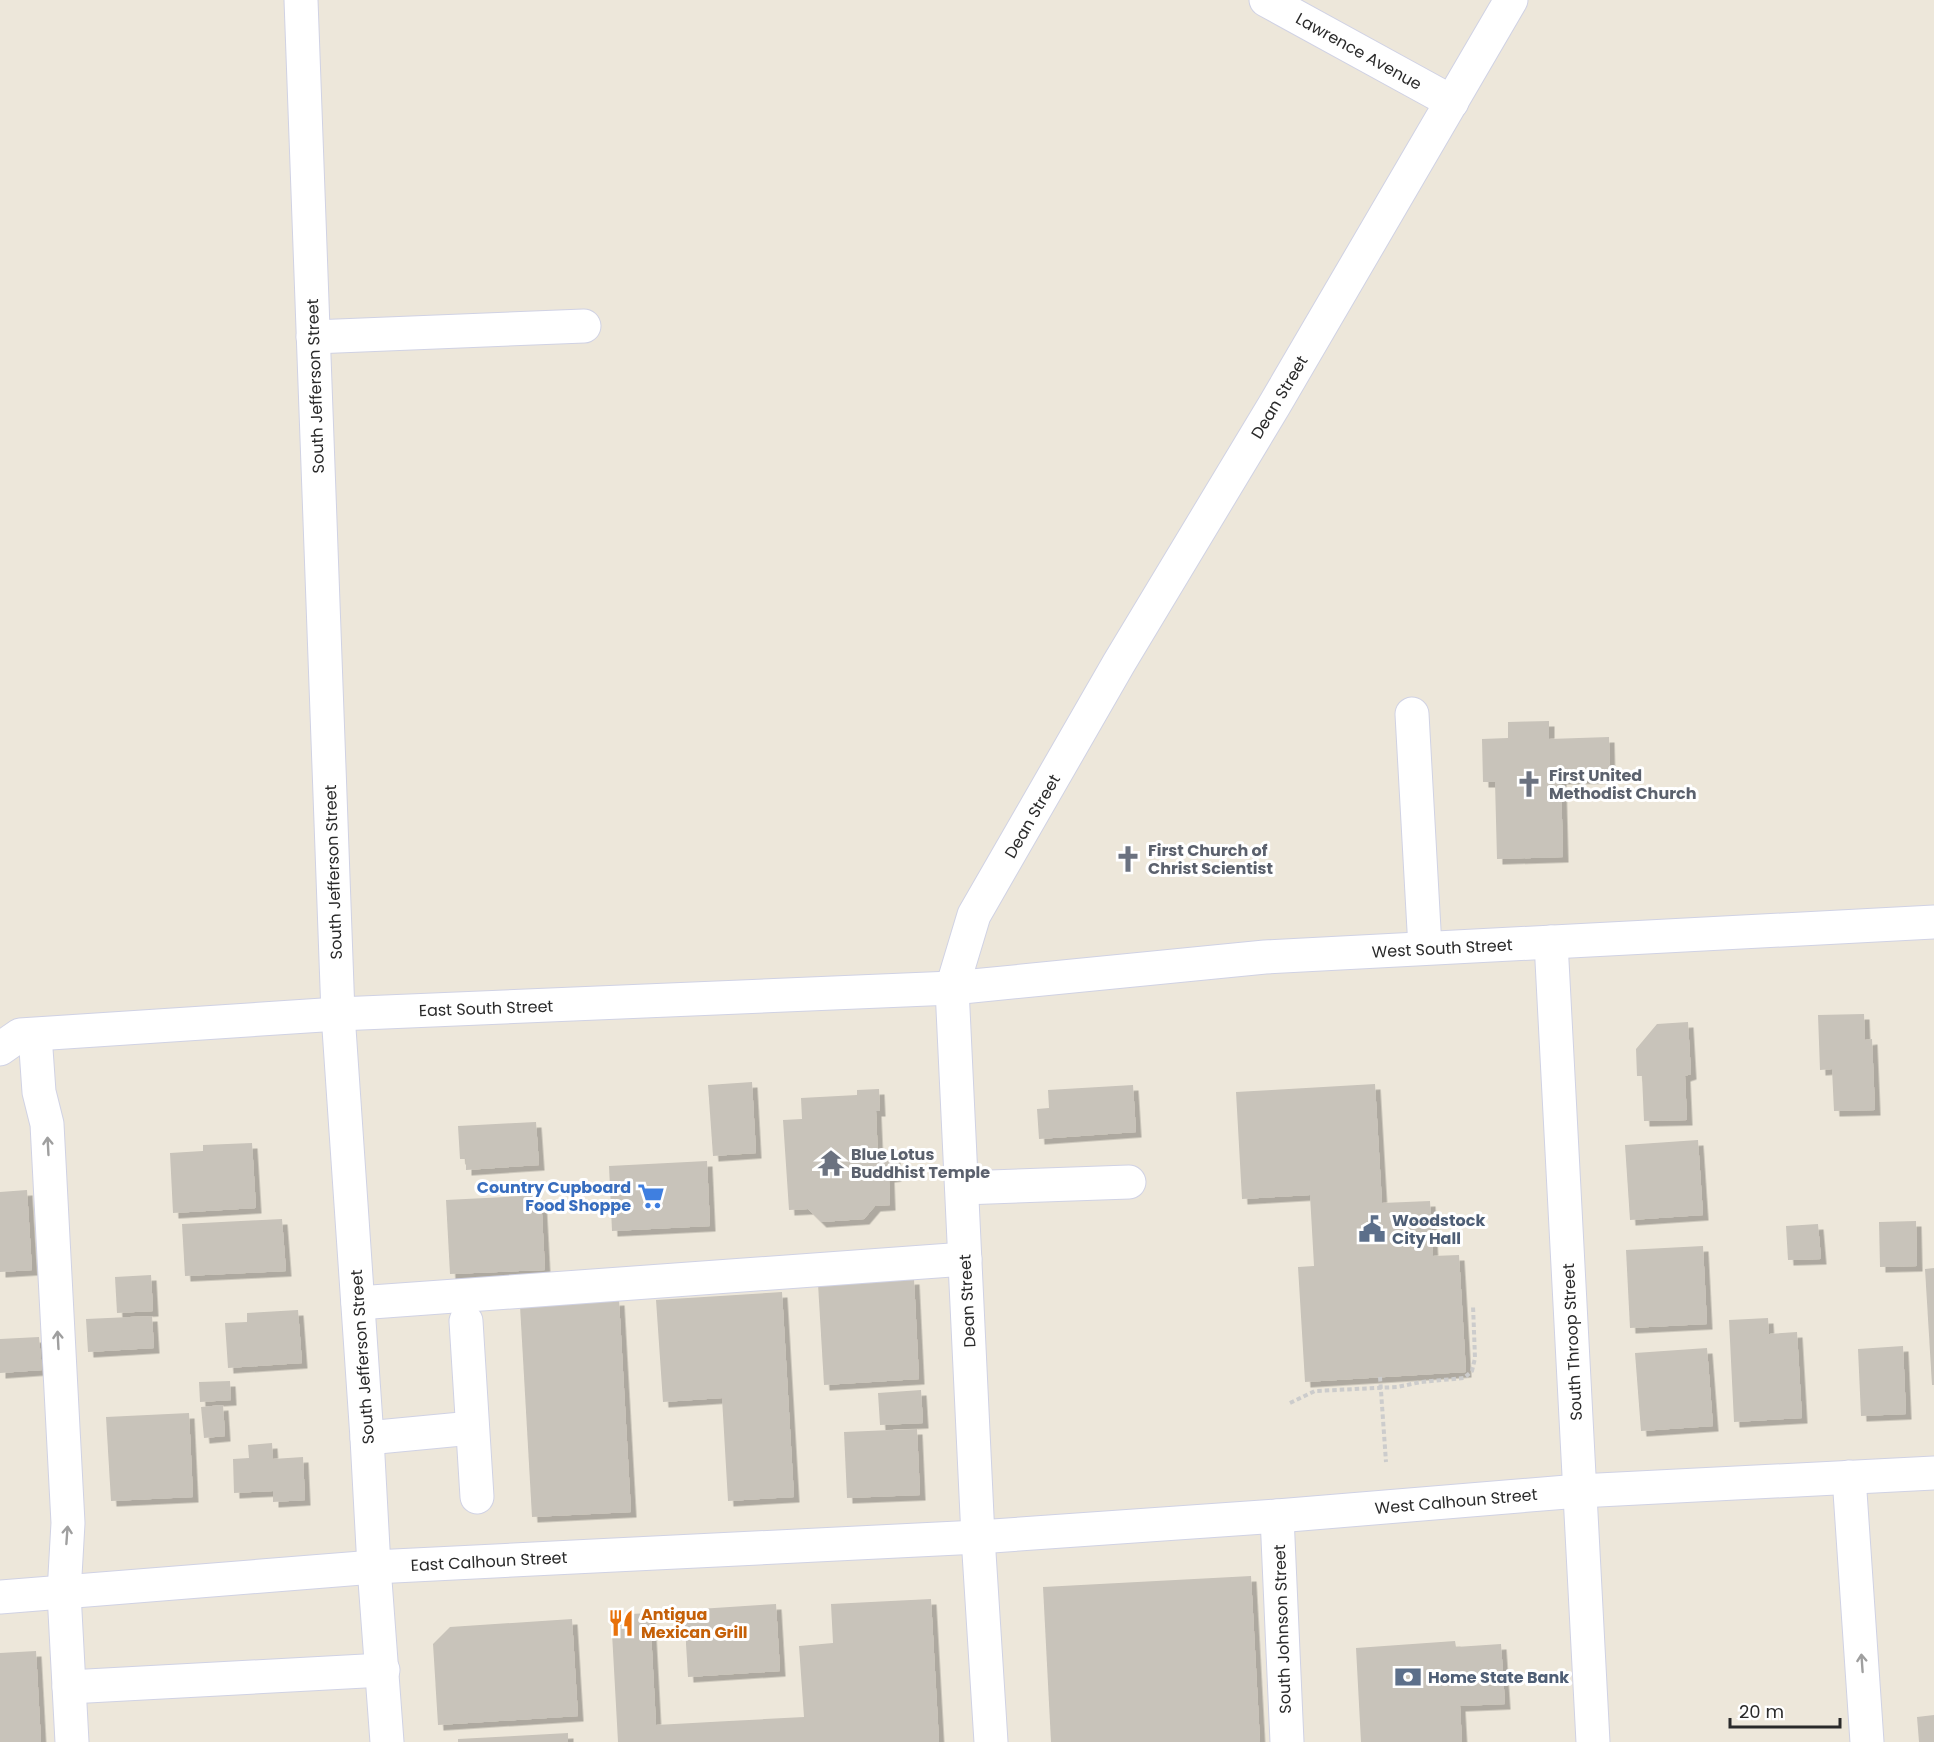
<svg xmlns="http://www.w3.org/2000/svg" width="1934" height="1742" viewBox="0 0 1934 1742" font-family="Poppins,sans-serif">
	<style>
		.building { fill: #c8c3ba; filter: url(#shadow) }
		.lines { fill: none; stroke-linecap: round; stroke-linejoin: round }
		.minor-casing { stroke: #d0d2e4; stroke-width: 35 }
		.path { stroke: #ccc; stroke-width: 4; stroke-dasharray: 4.5 3; stroke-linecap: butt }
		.minor { stroke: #fff; stroke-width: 33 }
		.oneway { stroke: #9f9f9f }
		.labels { text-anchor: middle; stroke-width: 6; stroke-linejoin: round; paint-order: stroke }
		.street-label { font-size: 16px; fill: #2a2a2a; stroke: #fff }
		.worship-label { font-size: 16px; font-weight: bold; fill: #5b616d; stroke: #fff; text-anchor: start }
		.shop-label { font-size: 16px; font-weight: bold; fill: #366cbe; stroke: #fff; text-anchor: end }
		.service-label { font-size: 16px; font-weight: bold; fill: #4e5e75; stroke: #fff; text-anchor: start }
		.food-label { font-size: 16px; font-weight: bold; fill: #c56008; stroke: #fff; text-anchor: start }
	</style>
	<defs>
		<filter id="shadow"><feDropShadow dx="5.5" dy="5.5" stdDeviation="0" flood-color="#0004"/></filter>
	</defs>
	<rect width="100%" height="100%" fill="#ede7da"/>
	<g class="building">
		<path d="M1549 721V739L1609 737 1610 778 1561 779 1563 857 1497 859 1495 782H1483L1482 739 1508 738V722Z"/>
		<path d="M1864 1014 1865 1040 1872 1039 1875 1110 1834 1111 1832 1069 1820 1070 1818 1015Z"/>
		<path d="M1688 1022 1691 1074 1685 1076 1687 1120 1644 1121 1642 1076H1637L1636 1049 1657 1024Z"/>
		<path d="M752 1082 756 1153 713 1156 708 1085Z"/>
		<path d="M1375 1084 1382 1203 1430 1201 1433 1256 1459 1255 1466 1372 1305 1382 1298 1267 1314 1266 1310 1195 1242 1199 1236 1092Z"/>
		<path d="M1133 1085 1136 1132 1039 1139 1037 1109 1049 1108 1048 1090Z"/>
		<path d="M879 1089 880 1111H876L878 1158 895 1157 896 1176 889 1177 890 1205 875 1206 864 1219 821 1222 808 1209 789 1210 783 1120 802 1119 801 1098 857 1095V1090Z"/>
		<path d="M536 1122 539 1165 466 1170V1159H460L458 1126Z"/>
		<path d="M1698 1140 1703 1215 1630 1220 1625 1145Z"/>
		<path d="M252 1143 256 1208 173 1213 170 1153 203 1151V1145Z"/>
		<path d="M707 1161 710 1226 612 1231 609 1166Z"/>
		<path d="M27 1190 32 1270 0 1272V1192Z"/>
		<path d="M541 1195 545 1270 450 1274 446 1200Z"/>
		<path d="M282 1219 286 1271 185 1276 182 1224Z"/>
		<path d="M1916 1221 1917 1266 1880 1267 1879 1222Z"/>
		<path d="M1818 1224 1821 1259 1788 1260 1786 1226Z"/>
		<path d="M1703 1246 1707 1324 1630 1328 1626 1250Z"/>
		<path d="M1934 1268V1385H1932L1925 1269Z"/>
		<path d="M151 1275 153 1311 117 1313 115 1277Z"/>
		<path d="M914 1279 919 1379 824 1385 818 1284Z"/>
		<path d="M782 1292 794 1497 728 1501 722 1398 663 1402 656 1300Z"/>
		<path d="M619 1300 631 1512 532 1517 520 1306Z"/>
		<path d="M298 1310 302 1363 228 1368 225 1323 247 1322V1313Z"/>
		<path d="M152 1316 154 1348 88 1352 86 1319Z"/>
		<path d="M1768 1318 1769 1334 1797 1332 1802 1418 1734 1422 1729 1320Z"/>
		<path d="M39 1337 42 1370 0 1373V1339Z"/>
		<path d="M1903 1346 1906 1414 1861 1416 1858 1349Z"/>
		<path d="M1707 1348 1713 1426 1641 1431 1635 1353Z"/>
		<path d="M230 1381 231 1400 200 1402 199 1382Z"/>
		<path d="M921 1390 923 1423 880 1425 878 1393Z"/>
		<path d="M223 1405 225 1436 204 1438 201 1407Z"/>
		<path d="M189 1413 193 1497 111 1501 106 1417Z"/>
		<path d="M917 1429 920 1495 847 1498 844 1432Z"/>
		<path d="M272 1443 273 1459 303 1457 305 1500 273 1502V1491L234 1493 233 1459 249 1458 248 1445Z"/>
		<path d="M1251 1576 1260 1742H1051L1043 1587Z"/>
		<path d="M931 1599 939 1742H618L611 1615 650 1613 656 1725 729 1721 804 1717 799 1646 833 1643 831 1604Z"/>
		<path d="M776 1604 780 1671 688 1677 684 1610Z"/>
		<path d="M572 1619 578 1716 438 1725 433 1644 450 1627Z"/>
		<path d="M1455 1641 1456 1647 1501 1644 1505 1704 1460 1706 1462 1742H1361L1356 1648Z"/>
		<path d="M36 1651 41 1742H0V1653Z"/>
		<path d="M1934 1715V1742H1919L1917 1717Z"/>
		<path d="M568 1733V1742H458V1739Z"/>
	</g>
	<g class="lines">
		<defs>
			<g id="minor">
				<path d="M301 0 338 1014 367 1438 374 1567 387 1742"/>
				<path d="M1266 0 1452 102"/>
				<path d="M313 337 584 326"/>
				<path d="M1412 714 1425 948"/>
				<path d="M1551 942 1593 1742"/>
				<path d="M35 1035 39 1092 47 1124 68 1523 64 1593 72 1742"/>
				<path d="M0 1049 20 1035 338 1014 952 988 1265 957 1934 922"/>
				<path d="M962 1188 1129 1182"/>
				<path d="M358 1303 965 1259"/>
				<path d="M466 1321 477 1497"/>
				<path d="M367 1438 472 1428"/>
				<path d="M1849 1477 1867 1742"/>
				<path d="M1277 1516 1287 1742"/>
				<path d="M0 1597 374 1567 978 1537 1277 1516 1579 1491 1934 1473"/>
				<path d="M69 1687 383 1670"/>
				<path d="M991 1742 978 1537 952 988 974 915 1119 663 1275 404 1511 0"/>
			</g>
		</defs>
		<use href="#minor" class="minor-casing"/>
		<g class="path">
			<path d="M1380 1377 1386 1462"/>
			<path d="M1290 1403 1315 1391 1397 1387 1421 1382 1464 1378 1472 1371 1475 1358 1473 1305"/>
		</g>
		<use href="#minor" class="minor"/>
	</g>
	<defs><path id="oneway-shaft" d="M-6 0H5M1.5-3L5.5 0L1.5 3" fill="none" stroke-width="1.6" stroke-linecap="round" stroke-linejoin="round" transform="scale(1.5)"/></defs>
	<g class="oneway">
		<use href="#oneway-shaft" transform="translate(48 1146) rotate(-93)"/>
		<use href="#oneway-shaft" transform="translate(58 1340) rotate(-93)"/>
		<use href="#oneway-shaft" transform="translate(67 1535) rotate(-86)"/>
		<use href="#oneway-shaft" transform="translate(1862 1663) rotate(-94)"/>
	</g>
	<defs>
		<symbol id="church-bare" viewBox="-9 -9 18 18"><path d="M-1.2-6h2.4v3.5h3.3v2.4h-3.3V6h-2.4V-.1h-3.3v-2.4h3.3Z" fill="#6b7280" stroke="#fff" stroke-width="2.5" paint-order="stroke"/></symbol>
		<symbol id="temple-bare" viewBox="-9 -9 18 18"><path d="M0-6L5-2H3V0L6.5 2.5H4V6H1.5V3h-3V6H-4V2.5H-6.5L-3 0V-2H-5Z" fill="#6b7280" stroke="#fff" stroke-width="2.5" paint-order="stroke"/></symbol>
		<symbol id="supermarket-bare" viewBox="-9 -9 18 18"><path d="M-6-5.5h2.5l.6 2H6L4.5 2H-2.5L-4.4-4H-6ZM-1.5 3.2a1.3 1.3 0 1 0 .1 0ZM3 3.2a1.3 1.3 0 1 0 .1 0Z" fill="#3f7fe0" stroke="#fff" stroke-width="2.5" paint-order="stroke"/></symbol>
		<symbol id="civic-bare" viewBox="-9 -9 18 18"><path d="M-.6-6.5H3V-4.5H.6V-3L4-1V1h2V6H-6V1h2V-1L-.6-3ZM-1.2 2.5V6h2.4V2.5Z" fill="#5c6f8a" stroke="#fff" stroke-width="2.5" paint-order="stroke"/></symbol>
		<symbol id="restaurant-bare" viewBox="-9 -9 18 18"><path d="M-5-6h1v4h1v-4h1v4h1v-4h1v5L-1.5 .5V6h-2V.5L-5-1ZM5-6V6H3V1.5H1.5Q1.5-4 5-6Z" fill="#e8710a" stroke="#fff" stroke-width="2.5" paint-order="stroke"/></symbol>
		<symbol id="bank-bare" viewBox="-9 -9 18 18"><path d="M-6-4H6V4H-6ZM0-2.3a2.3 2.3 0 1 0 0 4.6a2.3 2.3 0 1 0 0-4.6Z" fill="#5c6f8a" stroke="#fff" stroke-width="2.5" paint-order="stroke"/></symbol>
	</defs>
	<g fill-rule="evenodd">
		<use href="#church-bare" x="1510" y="765" width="38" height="38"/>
		<use href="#church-bare" x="1109" y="840" width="38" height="38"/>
		<use href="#temple-bare" x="812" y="1144" width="38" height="38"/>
		<use href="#supermarket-bare" x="632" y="1177" width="38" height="38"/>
		<use href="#civic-bare" x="1353" y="1210" width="38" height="38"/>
		<use href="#restaurant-bare" x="602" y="1604" width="38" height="38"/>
		<use href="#bank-bare" x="1389" y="1658" width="38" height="38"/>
	</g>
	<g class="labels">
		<g class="street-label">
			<text transform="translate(1359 51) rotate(29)" y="6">Lawrence Avenue</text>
			<text transform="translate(315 386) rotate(-92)" y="6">South Jefferson Street</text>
			<text transform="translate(1279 397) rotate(-59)" y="6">Dean Street</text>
			<text transform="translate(1032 816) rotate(-60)" y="6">Dean Street</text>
			<text transform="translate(333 872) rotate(-92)" y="6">South Jefferson Street</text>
			<text transform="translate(1442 948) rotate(-3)" y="6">West South Street</text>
			<text transform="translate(486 1008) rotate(-2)" y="6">East South Street</text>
			<text transform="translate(967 1301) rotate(-93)" y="6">Dean Street</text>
			<text transform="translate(1572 1342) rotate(-93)" y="6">South Throop Street</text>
			<text transform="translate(362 1357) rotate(-94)" y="6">South Jefferson Street</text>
			<text transform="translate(1456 1501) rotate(-5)" y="6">West Calhoun Street</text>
			<text transform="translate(489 1561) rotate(-3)" y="6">East Calhoun Street</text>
			<text transform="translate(1282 1629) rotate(-92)" y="6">South Johnson Street</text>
		</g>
		<g class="worship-label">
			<text x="1549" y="781">First United<tspan x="1549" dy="18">Methodist Church</tspan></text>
			<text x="1148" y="856">First Church of<tspan x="1148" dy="18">Christ Scientist</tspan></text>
			<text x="851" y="1160">Blue Lotus<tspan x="851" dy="18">Buddhist Temple</tspan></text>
		</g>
		<g class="shop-label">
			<text x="631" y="1193">Country Cupboard<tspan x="631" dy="18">Food Shoppe</tspan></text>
		</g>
		<g class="service-label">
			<text x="1392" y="1226">Woodstock<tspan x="1392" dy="18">City Hall</tspan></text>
			<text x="1428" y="1683">Home State Bank</text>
		</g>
		<g class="food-label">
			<text x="641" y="1620">Antigua<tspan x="641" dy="18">Mexican Grill</tspan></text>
		</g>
	</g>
	<path d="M1730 1718v9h110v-9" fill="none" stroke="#2a2a2a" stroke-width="3"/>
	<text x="1739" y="1718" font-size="18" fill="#2a2a2a" stroke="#ffffff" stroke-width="4.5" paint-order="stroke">20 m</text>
</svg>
